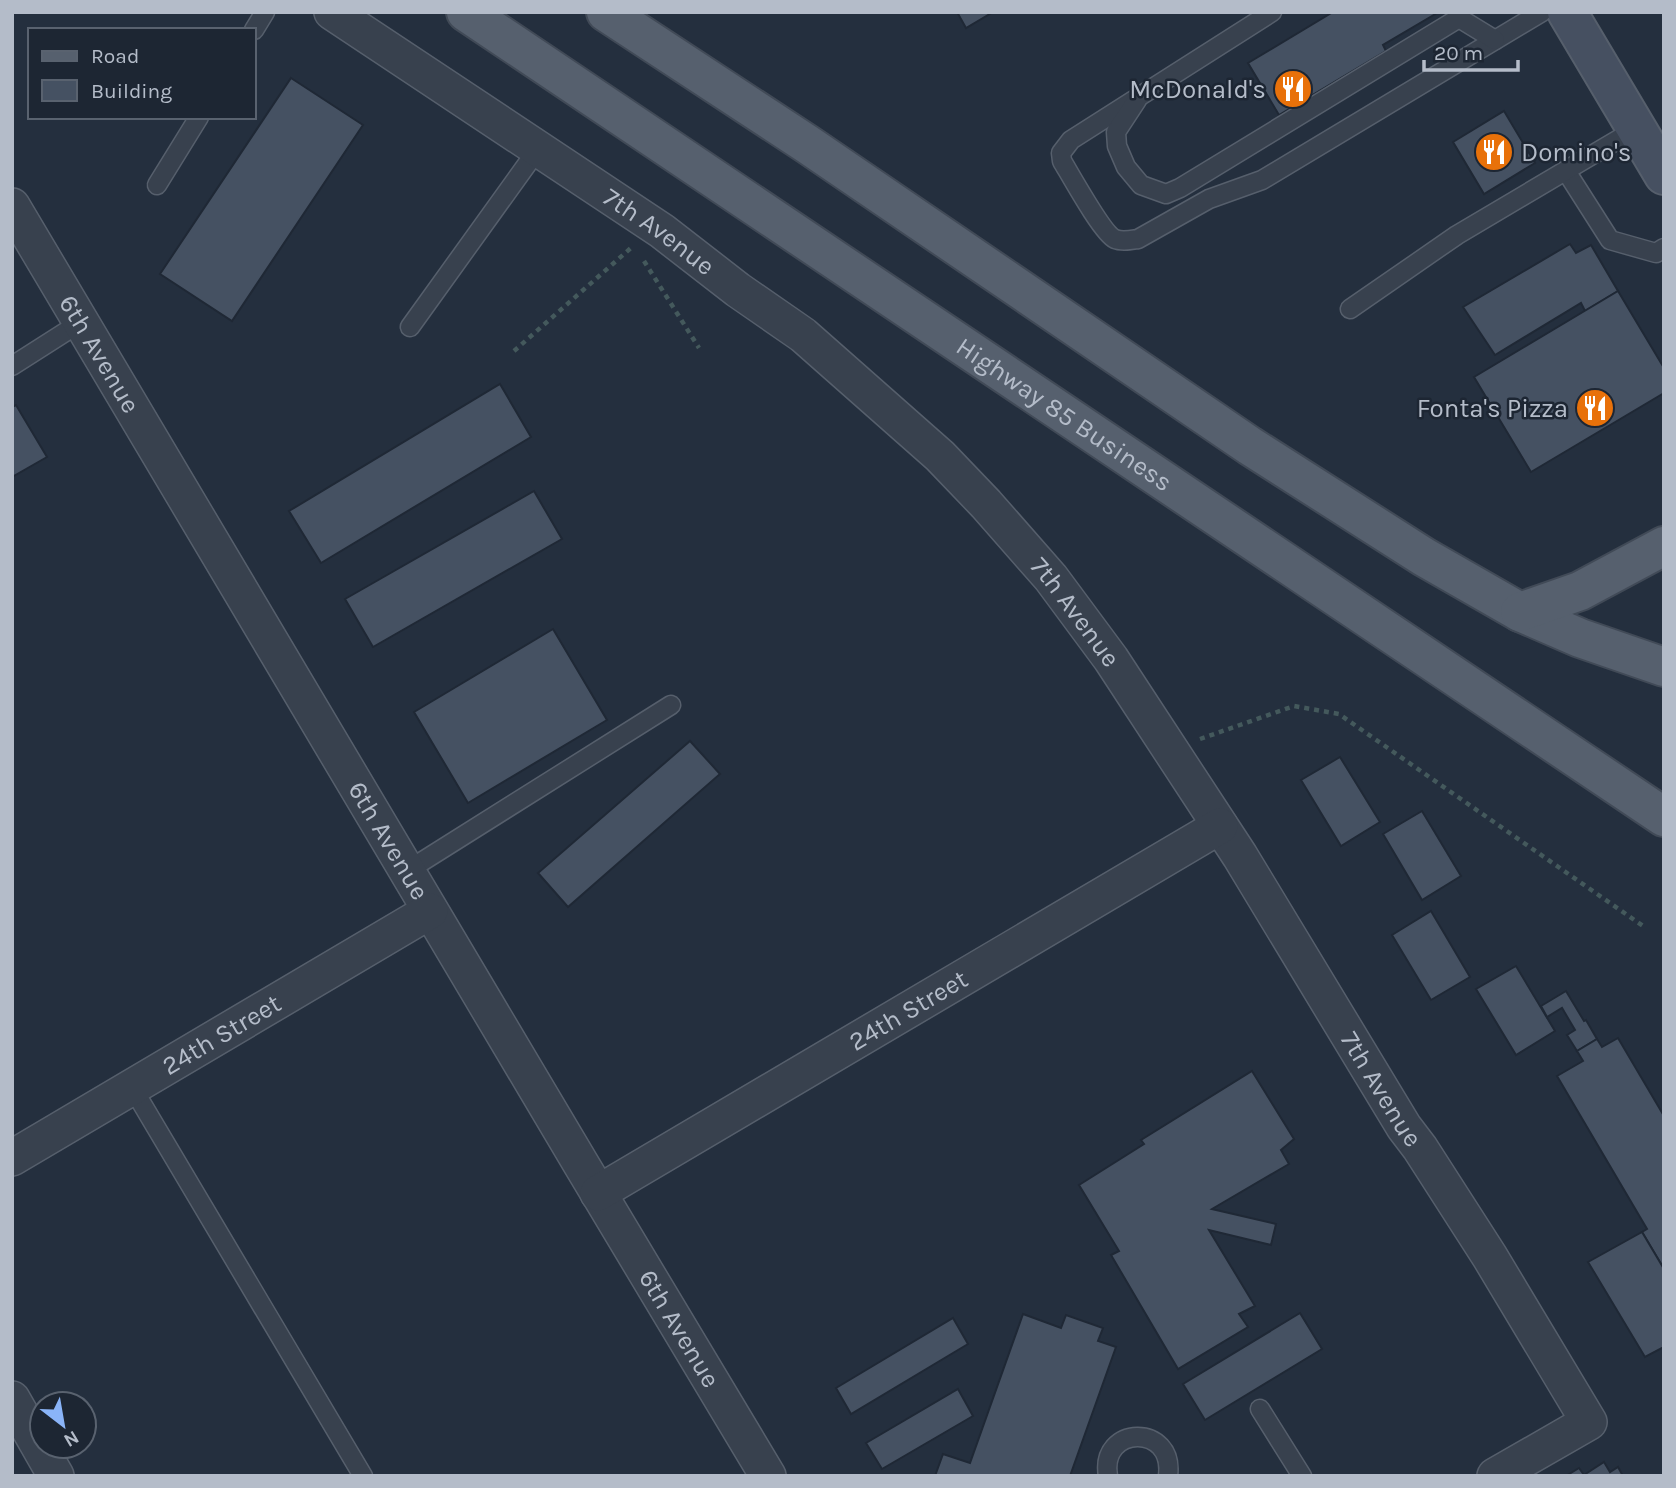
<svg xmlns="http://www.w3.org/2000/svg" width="1676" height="1488" viewBox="0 0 1676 1488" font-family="Karla,sans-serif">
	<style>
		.building { fill: #455162; stroke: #1f2835; stroke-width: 2 }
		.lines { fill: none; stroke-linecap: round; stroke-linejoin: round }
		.lane-casing { stroke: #565f6c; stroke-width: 21 }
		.street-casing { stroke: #565f6c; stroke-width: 38 }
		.secondary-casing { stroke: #565f6c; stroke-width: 42 }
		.primary-casing { stroke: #414a57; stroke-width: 42 }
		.path { stroke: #44595c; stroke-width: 4.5; stroke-dasharray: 5 5; stroke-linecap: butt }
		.lane { stroke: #38414e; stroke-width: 18 }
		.street { stroke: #38414e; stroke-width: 35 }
		.secondary { stroke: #465061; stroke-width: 38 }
		.primary { stroke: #56606e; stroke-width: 38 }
		.labels { text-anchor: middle; stroke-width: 5; stroke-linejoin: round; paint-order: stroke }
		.poi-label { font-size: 26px; fill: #b4bcc9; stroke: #1d2633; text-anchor: end }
		.street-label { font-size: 26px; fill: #b4bcc9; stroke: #1d2633 }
	</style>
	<rect width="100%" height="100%" fill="#242f3e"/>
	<g class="building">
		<path d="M957 12H993L966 28Z"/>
		<path d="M1333 12 1437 13 1383 45 1386 51 1279 115 1248 63Z"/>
		<path d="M291 78 363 125 232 321 160 274Z"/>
		<path d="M1504 111 1535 163 1484 194 1453 142Z"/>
		<path d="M1570 244 1576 253 1591 245 1618 291 1585 311 1581 303 1495 355 1463 307Z"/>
		<path d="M1618 291 1664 368V393L1531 472 1474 377Z"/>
		<path d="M500 384 531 437 321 563 289 511Z"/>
		<path d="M16 405 47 457 12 477V407Z"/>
		<path d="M534 491 562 539 373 647 345 599Z"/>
		<path d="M553 629 607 720 468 803 414 712Z"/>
		<path d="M690 741 720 774 568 907 538 873Z"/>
		<path d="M1340 757 1380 822 1341 846 1301 780Z"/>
		<path d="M1422 811 1461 876 1422 900 1383 834Z"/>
		<path d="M1431 911 1470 977 1431 1000 1392 935Z"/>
		<path d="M1516 966 1555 1031 1516 1055 1476 989Z"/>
		<path d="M1566 991 1584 1021 1586 1020 1597 1039 1577 1051 1567 1035 1575 1030 1562 1008 1547 1017 1541 1006Z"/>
		<path d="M1618 1038 1664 1116V1269L1642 1232 1647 1229 1557 1076 1583 1061 1577 1051 1597 1039 1602 1047Z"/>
		<path d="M1252 1071 1294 1139 1281 1150 1289 1164 1212 1209 1276 1224 1271 1245 1209 1230 1255 1306 1239 1314 1248 1327 1178 1369 1111 1255 1119 1251 1079 1185 1144 1144 1141 1140Z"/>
		<path d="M1642 1232 1664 1269V1347L1645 1357 1588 1262Z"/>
		<path d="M1300 1313 1322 1349 1205 1420 1183 1384Z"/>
		<path d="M1023 1314 1061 1328 1066 1315 1103 1328 1098 1341 1116 1347 1070 1476H935L943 1454 970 1463Z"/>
		<path d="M953 1318 968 1344 851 1414 836 1388Z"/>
		<path d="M958 1389 973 1416 882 1469 866 1443Z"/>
		<path d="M1604 1462 1610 1472 1618 1467 1623 1476H1566L1579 1468 1584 1475Z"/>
	</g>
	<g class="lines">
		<defs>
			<g id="lane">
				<path d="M1272 12 1071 140 1061 153 1062 161C1071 176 1103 234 1115 239 1122 242 1131 240 1138 239L1209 199 1262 180 1542 12"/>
				<path d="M254 30 265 12"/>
				<path d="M1137 100 1116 132 1117 146 1126 167 1141 185 1166 194 1180 188 1459 18 1495 40"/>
				<path d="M1566 171 1610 240 1656 253 1664 248"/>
				<path d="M157 185 199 117"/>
				<path d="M1350 309 1457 235 1636 129"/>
				<path d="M410 327 538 149"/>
				<path d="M12 366 81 322"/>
				<path d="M407 871 671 705"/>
				<path d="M132 1087 363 1476"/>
				<path d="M1260 1409 1302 1476"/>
				<path d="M1108 1476C1099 1425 1175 1423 1168 1476"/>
			</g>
			<g id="street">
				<path id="s1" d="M332 12 662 231 738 290 803 335 940 456 986 504 1051 578 1111 659 1240 856 1404 1127 1420 1148 1490 1257 1589 1422 1495 1476"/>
				<path id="s2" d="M12 206 581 1164 768 1476"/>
				<path id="s3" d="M12 1158 430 911"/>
				<path id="s4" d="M598 1193 1220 826"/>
				<path d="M12 1399 56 1476"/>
			</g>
			<path id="secondary" d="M1567 12 1664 175"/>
			<g id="primary">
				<path id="s5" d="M466 12 1664 817"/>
				<path d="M606 12 807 144 1250 446 1424 557 1520 612 1580 638 1664 667"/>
				<path d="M1520 612 1580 591 1664 546"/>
			</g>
		</defs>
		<use href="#lane" class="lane-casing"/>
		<use href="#street" class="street-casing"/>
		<use href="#secondary" class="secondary-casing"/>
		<use href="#primary" class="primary-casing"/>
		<g class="path">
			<path d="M644 261 699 348"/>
			<path d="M514 351 632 247"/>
			<path d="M1200 739 1294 706 1339 714 1643 926"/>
		</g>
		<use href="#lane" class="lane"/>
		<use href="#street" class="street"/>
		<use href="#secondary" class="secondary"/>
		<use href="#primary" class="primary"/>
	</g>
	<defs>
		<symbol id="restaurant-disc" viewBox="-11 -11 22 22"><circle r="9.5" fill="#e8710a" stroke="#1d2633"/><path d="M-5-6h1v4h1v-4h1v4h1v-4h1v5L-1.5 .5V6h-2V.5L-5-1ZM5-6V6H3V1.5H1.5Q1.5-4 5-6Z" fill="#fff"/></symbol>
	</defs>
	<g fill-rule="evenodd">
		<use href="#restaurant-disc" x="1271" y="67" width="44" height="44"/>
		<use href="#restaurant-disc" x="1472" y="130" width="44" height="44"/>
		<use href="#restaurant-disc" x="1573" y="386" width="44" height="44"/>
	</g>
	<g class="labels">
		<g class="poi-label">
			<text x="1266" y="98">McDonald's</text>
			<text x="1521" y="161" text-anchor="start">Domino's</text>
			<text x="1568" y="417">Fonta's Pizza</text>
		</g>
		<g class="street-label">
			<text dy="9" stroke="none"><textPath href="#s1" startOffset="394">7th Avenue</textPath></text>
			<text dy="9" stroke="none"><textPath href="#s2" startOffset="172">6th Avenue</textPath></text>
			<text dy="9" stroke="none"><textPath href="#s5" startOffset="721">Highway 85 Business</textPath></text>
			<text dy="9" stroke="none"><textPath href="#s1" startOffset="961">7th Avenue</textPath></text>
			<text dy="9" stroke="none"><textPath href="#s2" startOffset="738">6th Avenue</textPath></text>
			<text dy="9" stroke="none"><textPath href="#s4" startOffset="360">24th Street</textPath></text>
			<text dy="9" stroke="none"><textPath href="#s3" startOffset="243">24th Street</textPath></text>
			<text dy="9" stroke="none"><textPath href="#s1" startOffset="1528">7th Avenue</textPath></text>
			<text dy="9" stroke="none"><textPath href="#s2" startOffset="1306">6th Avenue</textPath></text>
		</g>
	</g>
	<rect width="1676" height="1488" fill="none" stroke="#b4bcc9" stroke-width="28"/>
	<rect x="28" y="28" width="228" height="91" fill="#1d2633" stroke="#59626f" stroke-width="2"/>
	<rect x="42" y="51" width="35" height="10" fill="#56606e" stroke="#59626f" stroke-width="2"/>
	<text x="91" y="63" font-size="21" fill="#b4bcc9">Road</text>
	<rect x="42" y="80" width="35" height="21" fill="#455162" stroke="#59626f" stroke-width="2"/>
	<text x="91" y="98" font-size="21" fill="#b4bcc9">Building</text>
	<g transform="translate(63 1425) rotate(149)"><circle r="33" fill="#1d2633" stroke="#59626f" stroke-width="2"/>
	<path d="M0-5L12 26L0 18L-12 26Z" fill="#8ab4f8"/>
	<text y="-10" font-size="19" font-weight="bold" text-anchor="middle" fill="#b4bcc9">N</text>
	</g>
	<path d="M1424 60v10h94v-10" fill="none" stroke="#b4bcc9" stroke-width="3.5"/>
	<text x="1434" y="60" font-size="21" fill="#b4bcc9" stroke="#1d2633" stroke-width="5" paint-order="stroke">20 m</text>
</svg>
